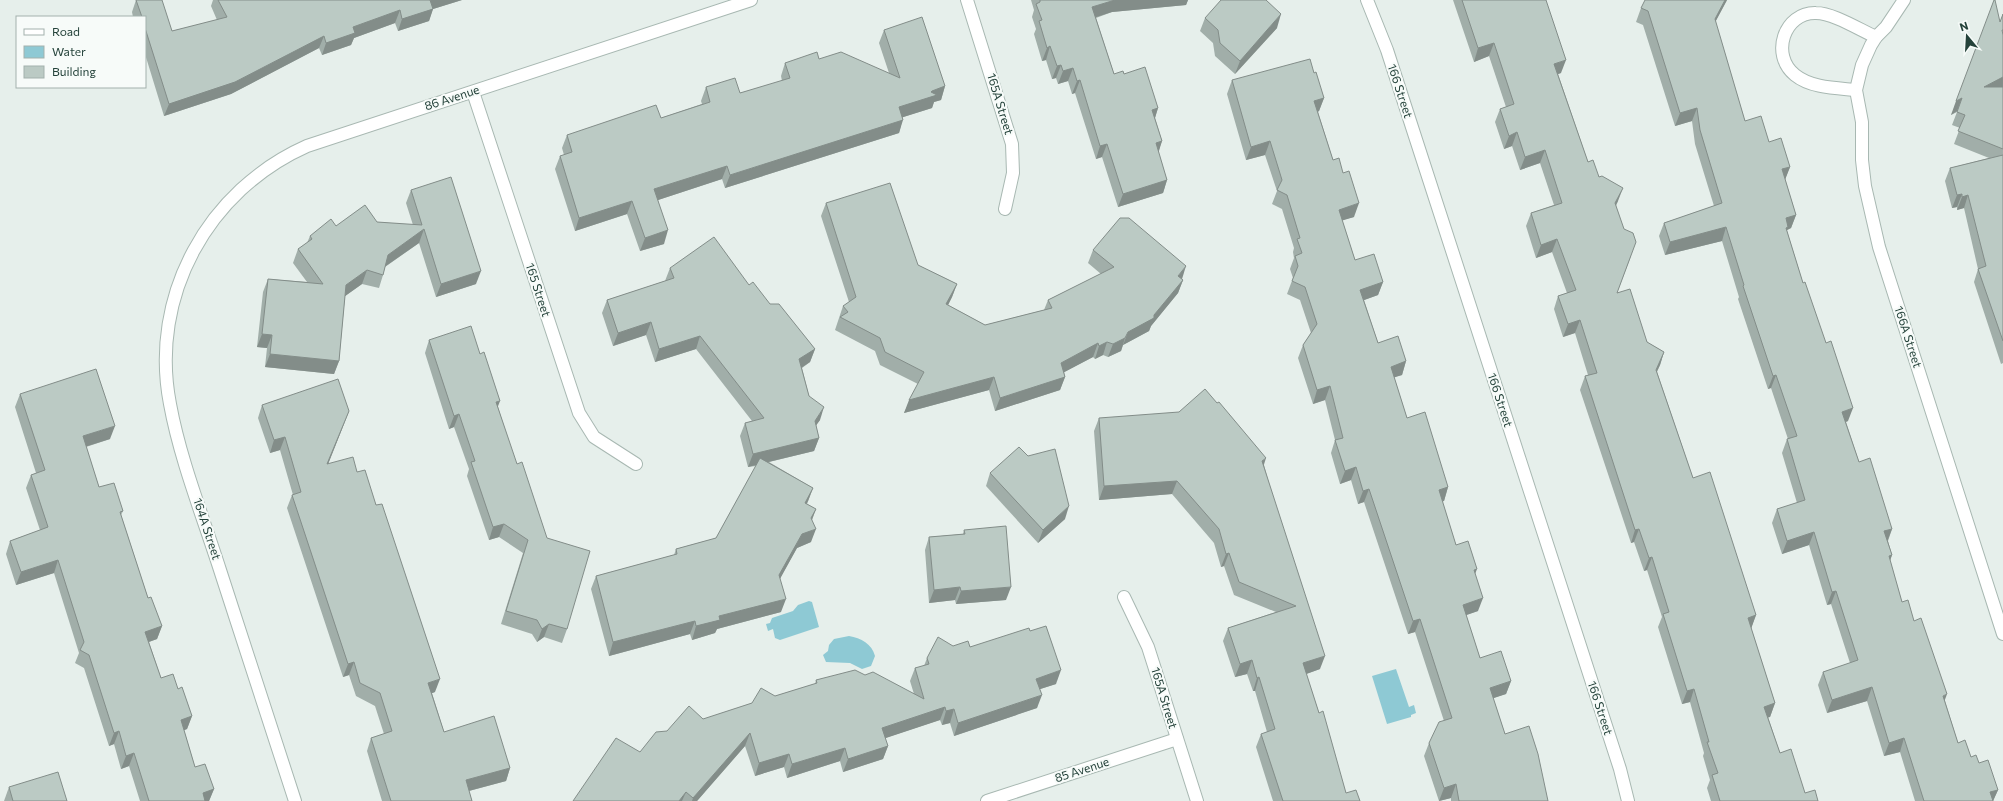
<svg xmlns="http://www.w3.org/2000/svg" width="2003" height="801" viewBox="0 0 2003 801" font-family="Commissioner,sans-serif">
	<style>
		.water { fill: #8ec9d4 }
		.lines { fill: none; stroke-linecap: round; stroke-linejoin: round }
		.minor-casing { stroke: #a8b8b2; stroke-width: 14 }
		.minor { stroke: #fff; stroke-width: 12 }
		.wall { fill: #a1aea9 }
		.shaded-wall { fill: #838d89 }
		.building { fill: #bbcac4; stroke: #838d89 }
		.labels { text-anchor: middle; stroke-width: 4; stroke-linejoin: round; paint-order: stroke }
		.street-label { font-size: 12px; fill: #24423a; stroke: #f7fbf9 }
	</style>
	<rect width="100%" height="100%" fill="#e6efeb"/>
	<g class="water">
		<path d="M809 601 812 602 819 627 780 640 775 638 773 629 768 631 766 624 770 623 772 618 793 611 798 605Z"/>
		<path d="M849 636C861 638 872 644 875 656L871 666 862 669 850 663 826 662 823 655 828 651 829 645 834 639Z"/>
		<path d="M1396 669 1409 707 1414 705 1416 713 1411 715V717L1387 724 1372 676Z"/>
	</g>
	<g class="lines">
		<defs>
			<g id="minor">
				<path d="M967 0 1012 144 1013 173 1005 209"/>
				<path d="M1367 0 1387 50 1620 769 1628 801"/>
				<path d="M1904 0 1886 27 1876 37 1871 45 1862 65 1856 90 1862 122V160L1865 186 1879 247 2003 634"/>
				<path d="M1856 90C1836 88 1811 88 1795 75 1770 55 1784 12 1816 13 1833 13 1860 30 1876 37"/>
				<path d="M473 92 579 413 594 437 636 464"/>
				<path d="M1124 597 1148 647 1197 801"/>
				<path d="M295 801C270 724 245 647 220 570 203 517 180 459 170 404 149 296 208 190 307 146L751 0"/>
				<path d="M987 801 1177 739"/>
			</g>
		</defs>
		<use href="#minor" class="minor-casing"/>
		<use href="#minor" class="minor"/>
	</g>
	<g class="wall">
		<path d="M136 0 172 31 217 20 211 6 213 0H462L433 9 429 21 398 31 395 23 354 38 351 45 322 55 319 48 231 94 164 116 145 54V17H133L132 12Z"/>
		<path d="M1031 0H1188L1186 5 1112 12 1096 18 1114 74H1124L1158 108 1155 118 1162 141 1158 152 1167 180 1163 193 1118 207 1102 157 1096 159 1075 93 1072 94 1068 81 1058 84 1056 78 1052 79 1046 60 1042 61 1034 34 1036 29 1032 17 1034 10Z"/>
		<path d="M1453 0H1546L1561 73 1558 74 1588 162 1618 201 1616 206 1631 256 1617 293 1647 342 1664 352 1660 365 1657 372 1693 478 1756 615 1751 628 1775 703 1770 717H1768L1780 753 1805 793 1818 801H1711L1707 788 1710 780 1703 756 1704 753 1690 702 1682 704 1658 627 1662 617 1647 570 1644 571 1634 542 1631 543 1580 390 1585 376 1588 375 1575 333 1563 337 1554 309 1558 296 1567 293 1552 252 1536 258 1526 226 1531 213 1554 205 1540 163 1520 170 1512 146 1504 149 1495 122 1500 109 1506 107 1489 56 1474 62Z"/>
		<path d="M1727 0 1715 22 1745 121 1769 142 1790 167 1785 179 1796 215 1791 228 1787 230V231L1803 283 1848 421 1846 422 1859 462 1892 529 1888 541 1892 555 1890 561 1902 602 1914 621 1945 701 1958 743 1971 757 1979 763 1998 790 1993 801H1915L1900 752 1884 756 1867 701 1827 713 1818 685 1823 672 1850 663 1831 604 1827 605 1809 545 1782 554 1772 523 1777 509 1797 503 1782 453 1787 439H1788L1771 388 1768 389 1738 299 1739 297 1722 241 1665 255 1659 236 1664 223 1714 206 1695 144 1692 121 1675 126 1643 25 1636 22 1641 8Z"/>
		<path d="M2003 14V363L2001 364 1974 282 1978 269 1964 208 1957 210V207L1952 208 1945 181 1950 168 1989 158 1954 144 1960 128 1952 125 1957 112 1951 115 2000 22Z"/>
		<path d="M1205 18 1277 28 1235 74 1215 56 1213 43 1200 31Z"/>
		<path d="M884 30 945 86 941 100 934 102 932 108 903 117 899 133 725 188 722 179 658 200 664 244 640 251 627 214 575 231 555 169 560 156 564 155 562 148 567 135 661 118 702 104 701 101 706 87 740 93 782 81 781 76 785 63 819 59 889 73 879 43Z"/>
		<path d="M1314 73 1324 98 1319 111 1318 112 1333 160 1354 217 1342 220 1355 260 1383 282 1378 295 1364 300 1378 343 1406 361 1402 375 1394 377 1407 418 1448 487 1444 501H1442L1456 545 1475 574 1478 611 1466 615 1480 658 1511 681 1506 694 1493 698 1505 734 1548 801H1451V798L1439 801 1424 756 1429 743 1444 721 1415 632 1408 634 1364 502 1358 504 1351 480 1340 484 1331 453 1335 440 1325 400 1313 404 1298 358 1303 345 1311 333 1300 300 1287 294 1293 278 1290 269 1294 258 1293 252 1294 248 1282 209 1272 204 1277 191 1265 155 1246 160 1227 94 1232 80Z"/>
		<path d="M411 190 476 284 436 297 419 243 385 267 383 275 379 288 362 284 345 296 339 361 334 374 265 367 267 348 257 347 263 292 268 279 307 282 293 263 298 249 307 243 310 236 336 226 377 222 413 225 406 203Z"/>
		<path d="M826 203 918 265 957 284 952 297 948 305 985 325 1044 310 1048 300 1101 274 1088 263 1093 250 1181 279 1183 280 1178 293 1151 326 1149 331 1123 345 1121 351 1108 357 1103 355 1095 359 1093 357 1064 372 1065 377 1060 390 995 411 989 390 904 413 918 384 880 365 875 351 835 330 843 306 849 302 821 216Z"/>
		<path d="M670 268 749 285 770 304 815 349 810 362 802 368 809 396 820 420 816 425 819 438 814 451 769 462 813 488 807 504 816 509 812 520 811 542 797 548 780 578 781 612 717 629 715 633 692 640 690 634 609 656 591 589 596 576 674 555 676 549 716 538 756 466 748 467 740 436 745 423 752 421 696 349 655 362 646 335 613 346 602 313 607 300 665 281Z"/>
		<path d="M429 340 498 407 567 629 562 643 544 637 537 642 532 634 501 624 523 553 499 537 489 540 467 476 469 469 454 427 449 429 425 353Z"/>
		<path d="M20 394 110 439 86 447 99 487 123 511 121 515 148 598 162 626 157 639 149 642 161 678 178 689 192 716 187 729 184 730 195 767 214 789 209 801H140L129 766 121 769 114 744 109 746 84 668 75 663 79 653 54 573 16 585 6 554 10 541 40 530 26 488 31 475 36 473 15 407Z"/>
		<path d="M262 405 349 411 328 464 357 472 376 505 435 692 432 693 444 732 510 768 506 781 469 791 472 801H382L367 751 371 738 384 734 375 706 356 696 349 675 343 677 287 508 292 495H293L280 450 270 453 258 418Z"/>
		<path d="M1099 418 1264 465 1320 669 1306 674 1346 793 1360 801H1273L1256 747 1261 734 1267 732 1255 691H1253L1247 674 1235 677 1223 641 1228 628 1276 612 1234 595 1224 566 1221 567 1214 543 1172 494 1099 500 1094 431Z"/>
		<path d="M990 473 1065 519 1038 543 986 486Z"/>
		<path d="M964 530 1006 600 956 604 955 600 929 603 925 550 929 537 963 534Z"/>
		<path d="M1030 631 1056 684 1040 689 1037 708 954 736 950 723 942 725 940 720 885 738 888 746 883 759 843 772 840 761 787 778 784 767 755 776 745 746 697 801H573L640 752 667 731 775 696 815 684 816 680 865 675 914 694 910 681 915 668 924 666 927 658 953 646 970 647Z"/>
		<path d="M9 787 67 801H4Z"/>
	</g>
	<g class="shaded-wall">
		<path d="M430 0H462L433 9 429 21 398 31 402 19Z"/>
		<path d="M1115 0H1188L1186 5 1112 12 1087 20 1092 7Z"/>
		<path d="M1725 0H1727L1710 32 1715 19Z"/>
		<path d="M400 10 395 23 354 38 351 45 322 55 326 43 353 27Z"/>
		<path d="M1281 14 1277 28 1235 74 1240 61Z"/>
		<path d="M324 36 319 48 231 94 164 116 169 104Z"/>
		<path d="M1494 43 1489 56 1474 62 1478 48Z"/>
		<path d="M1050 46 1046 60 1042 61 1047 48Z"/>
		<path d="M1566 60 1561 73 1549 77 1554 64Z"/>
		<path d="M1061 65 1056 78 1052 79 1057 66Z"/>
		<path d="M1073 68 1068 81 1058 84 1063 71Z"/>
		<path d="M2003 77V88L1984 87Z"/>
		<path d="M1080 80 1075 93 1072 94 1077 81Z"/>
		<path d="M945 86 941 100 934 102 932 108 894 120 899 107 932 91Z"/>
		<path d="M1324 98 1319 111 1309 114 1314 101Z"/>
		<path d="M1962 98 1957 111 1951 115 1956 101Z"/>
		<path d="M1158 108 1154 121 1152 110Z"/>
		<path d="M1697 108 1692 121 1675 126 1680 113Z"/>
		<path d="M903 120 899 133 725 188 730 175Z"/>
		<path d="M1517 132 1512 146 1504 149 1509 136Z"/>
		<path d="M1162 141 1158 154 1156 143Z"/>
		<path d="M1270 141 1265 155 1246 160 1251 147Z"/>
		<path d="M1107 144 1102 157 1096 159 1100 146Z"/>
		<path d="M1545 150 1540 163 1520 170 1525 157Z"/>
		<path d="M727 166 722 179 649 203 654 189Z"/>
		<path d="M1790 167 1785 180 1782 169Z"/>
		<path d="M1167 180 1163 193 1118 207 1123 194Z"/>
		<path d="M1623 188 1618 201 1610 216 1615 203Z"/>
		<path d="M1962 194 1957 207 1952 208 1957 195Z"/>
		<path d="M1968 195 1964 208 1957 210 1962 197Z"/>
		<path d="M632 201 627 214 575 231 579 218Z"/>
		<path d="M1359 203 1354 217 1334 223 1339 210Z"/>
		<path d="M1796 215 1791 228 1787 230 1783 240 1786 218Z"/>
		<path d="M1726 227 1722 241 1665 255 1670 242Z"/>
		<path d="M424 229 419 243 383 268 388 255Z"/>
		<path d="M668 230 664 244 640 251 645 238Z"/>
		<path d="M1557 239 1552 252 1536 258 1541 245Z"/>
		<path d="M1186 266 1182 279 1173 289 1178 276Z"/>
		<path d="M367 270 362 284 341 299 346 285Z"/>
		<path d="M481 271 476 284 436 297 441 284Z"/>
		<path d="M1183 280 1178 293 1151 326 1149 331 1123 345 1128 332 1154 315Z"/>
		<path d="M1383 282 1378 295 1356 303 1360 290Z"/>
		<path d="M957 284 952 297 942 317 946 304Z"/>
		<path d="M1580 320 1575 333 1563 337 1568 324Z"/>
		<path d="M651 322 646 335 613 346 618 333Z"/>
		<path d="M262 334 272 335 267 348 257 347Z"/>
		<path d="M700 336 696 349 655 362 659 349Z"/>
		<path d="M1125 338 1121 351 1108 357 1113 344Z"/>
		<path d="M1107 342 1103 355 1095 359 1099 346Z"/>
		<path d="M1098 343 1093 357 1057 376 1061 363Z"/>
		<path d="M815 349 810 362 795 372 799 359Z"/>
		<path d="M1664 352 1660 365 1651 383 1656 370Z"/>
		<path d="M270 354 339 361 334 374 265 367Z"/>
		<path d="M1406 361 1402 375 1386 380 1391 367Z"/>
		<path d="M1776 375 1771 388 1768 389 1773 376Z"/>
		<path d="M994 377 989 390 904 413 909 400Z"/>
		<path d="M1065 377 1060 390 995 411 1000 398Z"/>
		<path d="M1330 386 1325 400 1313 404 1317 390Z"/>
		<path d="M500 401 495 414 496 402Z"/>
		<path d="M824 407 820 420 810 434 815 421Z"/>
		<path d="M1853 408 1848 421 1837 425 1842 412Z"/>
		<path d="M349 411 344 424 323 477 327 464Z"/>
		<path d="M459 414 454 427 449 429 454 416Z"/>
		<path d="M115 426 110 439 78 449 83 436Z"/>
		<path d="M285 437 280 450 270 453 274 440Z"/>
		<path d="M819 438 814 451 748 467 753 454Z"/>
		<path d="M1266 458 1262 471V461Z"/>
		<path d="M1356 467 1351 480 1340 484 1345 471Z"/>
		<path d="M1177 481 1172 494 1099 500 1104 486Z"/>
		<path d="M1448 487 1444 501 1434 504 1439 490Z"/>
		<path d="M813 488 808 501 800 516 805 503Z"/>
		<path d="M1369 489 1364 502 1358 504 1363 491Z"/>
		<path d="M1069 506 1065 519 1038 543 1043 530Z"/>
		<path d="M816 509 811 522V518Z"/>
		<path d="M504 524 499 537 489 540 493 527Z"/>
		<path d="M816 529 811 542 797 548 775 588 779 575 802 534Z"/>
		<path d="M1639 529 1634 542 1631 543 1635 530Z"/>
		<path d="M1892 529 1887 542 1884 531Z"/>
		<path d="M1814 532 1809 545 1782 554 1787 541Z"/>
		<path d="M1229 553 1224 566 1221 567 1226 554Z"/>
		<path d="M1892 555 1887 568 1889 556Z"/>
		<path d="M1652 557 1647 570 1644 571 1649 558Z"/>
		<path d="M58 560 54 573 16 585 21 572Z"/>
		<path d="M1477 569 1472 582 1474 570Z"/>
		<path d="M960 587 955 600 929 603 934 590Z"/>
		<path d="M1011 587 1006 600 956 604 961 591Z"/>
		<path d="M1836 591 1831 604 1827 605 1832 592Z"/>
		<path d="M1483 598 1478 611 1458 618 1463 605Z"/>
		<path d="M786 599 781 612 717 629 715 633 692 640 696 626 719 616Z"/>
		<path d="M1756 615 1751 629 1748 618Z"/>
		<path d="M1420 619 1415 632 1408 634 1413 621Z"/>
		<path d="M695 621 690 634 609 656 613 642Z"/>
		<path d="M549 624 544 637 537 642 542 629Z"/>
		<path d="M162 626 157 639 140 645 145 632Z"/>
		<path d="M1325 656 1320 669 1298 677 1303 663Z"/>
		<path d="M1252 660 1247 674 1235 677 1240 664Z"/>
		<path d="M354 662 349 675 343 677 348 664Z"/>
		<path d="M1061 670 1056 684 1031 692 1036 679Z"/>
		<path d="M1259 677 1255 691H1253L1257 678Z"/>
		<path d="M440 679 435 692 424 696 428 683Z"/>
		<path d="M1511 681 1506 694 1485 701 1490 688Z"/>
		<path d="M1872 687 1867 701 1827 713 1832 700Z"/>
		<path d="M1694 689 1690 702 1682 704 1687 691Z"/>
		<path d="M1947 694 1942 708 1943 696Z"/>
		<path d="M1042 695 1037 708 954 736 958 723Z"/>
		<path d="M1775 703 1770 717 1760 720 1764 707Z"/>
		<path d="M945 707 940 720 877 741 882 728Z"/>
		<path d="M954 709 950 723 942 725 946 711Z"/>
		<path d="M192 716 187 729 177 733 181 720Z"/>
		<path d="M119 731 114 744 109 746 114 733Z"/>
		<path d="M750 733 745 746 697 801H692L693 798Z"/>
		<path d="M1904 738 1900 752 1884 756 1889 743Z"/>
		<path d="M888 746 883 759 843 772 848 759Z"/>
		<path d="M845 748 840 761 787 778 792 764Z"/>
		<path d="M134 753 129 766 121 769 126 756Z"/>
		<path d="M789 754 784 767 755 776 759 763Z"/>
		<path d="M510 768 506 781 461 793 466 780Z"/>
		<path d="M1456 784 1451 798 1439 801 1444 788Z"/>
		<path d="M214 789 209 801H200L203 793Z"/>
		<path d="M1998 790 1993 801H1987L1990 792Z"/>
		<path d="M686 792 682 801H679Z"/>
	</g>
	<g class="building">
		<path d="M136 0H162L172 31 227 17 218 0H430L433 9 402 19 400 10 353 27 355 33 326 43 324 36 235 82 169 104 145 28V17H142Z"/>
		<path d="M1040 0H1115L1092 7 1114 74 1123 71 1124 74 1145 67 1158 108 1152 110 1162 141 1156 143 1167 180 1123 194 1107 144 1100 146 1080 80 1077 81 1073 68 1063 71 1061 65 1057 66 1050 46 1047 48 1039 21 1042 20 1036 4 1040 2Z"/>
		<path d="M1221 0H1266L1281 14 1240 61 1220 43 1218 30 1205 18Z"/>
		<path d="M1462 0H1546L1566 60 1554 64 1588 162 1593 160 1599 177 1602 176 1623 188 1615 203 1624 229 1633 233 1636 242 1617 293 1630 289 1647 342 1664 352 1656 370 1693 478 1710 472 1756 615 1748 618 1775 703 1764 707 1780 753 1791 749 1805 793 1815 790 1818 801H1720L1712 775 1718 773 1707 742H1709L1694 689 1687 691 1663 614 1669 612 1652 557 1649 558 1639 529 1635 530 1585 376 1597 373 1580 320 1568 324 1558 296 1576 290 1557 239 1541 245 1531 213 1562 203 1545 150 1525 157 1517 132 1509 136 1500 109 1514 104 1494 43 1478 48Z"/>
		<path d="M1645 0H1725L1715 19 1745 121 1761 116 1769 142 1781 138 1790 167 1782 169 1796 215 1786 218 1788 227 1786 228 1803 283 1805 282 1826 343 1831 341 1853 408 1842 412 1859 462 1870 458 1892 529 1884 531 1892 555 1889 556 1902 602 1908 600 1914 621 1921 618 1947 694 1943 696 1958 743 1965 740 1971 757 1976 755 1979 763 1988 760 1998 790 1990 792 1993 801H1924L1904 738 1889 743 1872 687 1832 700 1823 672 1858 660 1836 591 1832 592 1814 532 1787 541 1777 509 1805 500 1787 439 1797 436 1776 375 1773 376 1743 286 1744 285 1726 227 1670 242 1664 223 1722 203 1700 130 1697 108 1680 113 1648 11 1641 8Z"/>
		<path d="M1994 0H1995L2000 22 2003 14V30H2002L2003 35V77L1984 87H2003V149L1958 131 1965 115 1957 112 1962 98 1956 101Z"/>
		<path d="M922 17 945 86 932 91 931 92 937 95 899 107 903 120 730 175 727 166 654 189 668 230 645 238 632 201 579 218 560 156 572 152 567 135 656 105 661 118 710 102 706 87 735 78 740 93 790 78 785 63 817 52 819 59 841 52 900 78 884 30Z"/>
		<path d="M1310 59 1314 73 1316 72 1324 98 1314 101 1333 160 1339 158 1343 173 1349 171 1359 203 1339 210 1355 260 1374 254 1383 282 1360 290 1378 343 1398 336 1406 361 1391 367 1407 418 1425 412 1448 487 1439 490 1456 545 1468 541 1477 569 1474 570 1483 598 1463 605 1480 658 1501 651 1511 681 1490 688 1505 734 1529 726 1538 754 1548 801H1459L1456 784 1444 788 1429 743 1439 722 1452 718 1420 619 1413 621 1369 489 1363 491 1356 467 1345 471 1335 440 1343 438 1330 386 1317 390 1303 345 1317 324 1305 287 1292 281 1298 266 1295 256 1302 253 1297 239 1300 238 1287 195 1277 190 1282 180 1270 141 1251 147 1232 80Z"/>
		<path d="M2003 155V341L1978 269 1986 266 1968 195 1962 197V194L1957 195 1950 168Z"/>
		<path d="M451 177 481 271 441 284 424 229 388 255 383 275 367 270 346 285 339 361 270 354 272 335 262 334 268 279 323 284 298 249 312 239 310 236 331 219 336 226 365 205 377 222 422 225 411 190Z"/>
		<path d="M890 183 918 265 957 284 946 304 985 325 1052 308 1048 300 1114 267 1093 250 1120 218H1129L1186 266 1178 276 1183 280 1154 315V318L1128 332 1125 338 1113 344 1107 342 1099 346 1098 343 1061 363 1065 377 1000 398 994 377 909 400 924 372 885 352 880 338 840 317 848 312 843 306 856 297 826 203Z"/>
		<path d="M714 237 749 285 753 282 770 304H779L815 349 799 359 809 396 824 407 815 421 819 438 753 454 745 423 764 418 700 336 659 349 651 322 618 333 607 300 674 278 670 268Z"/>
		<path d="M471 326 480 354 484 352 500 401 496 402 517 464 522 462 547 538 590 551 567 629 549 624 542 629 537 620 506 611 528 540 504 524 493 527 471 462 475 461 459 414 454 416 429 340Z"/>
		<path d="M96 369 115 426 83 436 99 487 114 483 123 511 120 512 148 598 151 597 162 626 145 632 161 678 173 674 178 689 182 687 192 716 181 720 195 767 205 764 214 789 203 793 205 801H149L134 753 126 756 119 731 114 733 89 655 80 650 84 642 58 560 21 572 10 541 48 527 31 475 45 470 20 394Z"/>
		<path d="M338 379 349 411 327 464 353 457 357 472 365 470 376 505 382 504 440 679 428 683 444 732 494 716 510 768 466 780 472 801H391L371 738 392 731 380 693 360 683 354 662 348 664 292 495 301 492 285 437 274 440 262 405Z"/>
		<path d="M1205 389 1217 403 1219 402 1266 458 1262 461 1325 656 1303 663 1319 713 1323 711 1346 793 1356 790 1360 801H1283L1261 734 1275 729 1259 677 1257 678 1252 660 1240 664 1228 628 1296 606 1239 582 1229 553 1226 554 1219 529 1177 481 1104 486 1099 418 1179 412Z"/>
		<path d="M1019 447 1028 456 1055 449 1069 506 1043 530 990 473Z"/>
		<path d="M760 458 813 488 805 503 816 509 811 518 816 529 802 534 779 575 786 599 719 616 720 620 696 626 695 621 613 642 596 576 677 554 676 549 716 538Z"/>
		<path d="M1006 526 1011 587 961 591 960 587 934 590 929 537 965 534 964 530Z"/>
		<path d="M1046 626 1061 670 1036 679 1042 695 958 723 954 709 946 711 945 707 882 728 888 746 848 759 845 748 792 764 789 754 759 763 750 733 693 798 686 792 679 801H573L616 738 640 752 656 732 667 731 689 706 703 719 752 703 761 688 775 696 817 683 816 680 855 670 865 675 873 672 924 699 915 668 929 664 927 658 938 637 953 646 968 641 970 647 1029 628 1030 631Z"/>
		<path d="M58 772 67 801H13L9 787Z"/>
	</g>
	<g class="labels">
		<g class="street-label">
			<text transform="translate(1400 91) rotate(72)" y="4">166 Street</text>
			<text transform="translate(452 98) rotate(-18)" y="4">86 Avenue</text>
			<text transform="translate(1000 104) rotate(73)" y="4">165A Street</text>
			<text transform="translate(538 290) rotate(72)" y="4">165 Street</text>
			<text transform="translate(1908 337) rotate(72)" y="4">166A Street</text>
			<text transform="translate(1500 400) rotate(72)" y="4">166 Street</text>
			<text transform="translate(207 529) rotate(72)" y="4">164A Street</text>
			<text transform="translate(1164 698) rotate(73)" y="4">165A Street</text>
			<text transform="translate(1600 708) rotate(72)" y="4">166 Street</text>
			<text transform="translate(1082 770) rotate(-18)" y="4">85 Avenue</text>
		</g>
	</g>
	<rect x="16" y="16" width="130" height="72" fill="#f7fbf9" stroke="#a3b1ad"/>
	<rect x="24" y="29" width="20" height="6" fill="#ffffff" stroke="#a3b1ad"/>
	<text x="52" y="36" font-size="12" fill="#24423a">Road</text>
	<rect x="24" y="46" width="20" height="12" fill="#8ec9d4" stroke="#a3b1ad"/>
	<text x="52" y="56" font-size="12" fill="#24423a">Water</text>
	<rect x="24" y="66" width="20" height="12" fill="#bbcac4" stroke="#a3b1ad"/>
	<text x="52" y="76" font-size="12" fill="#24423a">Building</text>
	<g transform="translate(1967 36) rotate(342)" stroke="#f7fbf9" stroke-width="3" paint-order="stroke">
	<path d="M0-3L7 15L0 10L-7 15Z" fill="#24423a"/>
	<text y="-6" font-size="11" font-weight="bold" text-anchor="middle" fill="#24423a">N</text>
	</g>
</svg>
